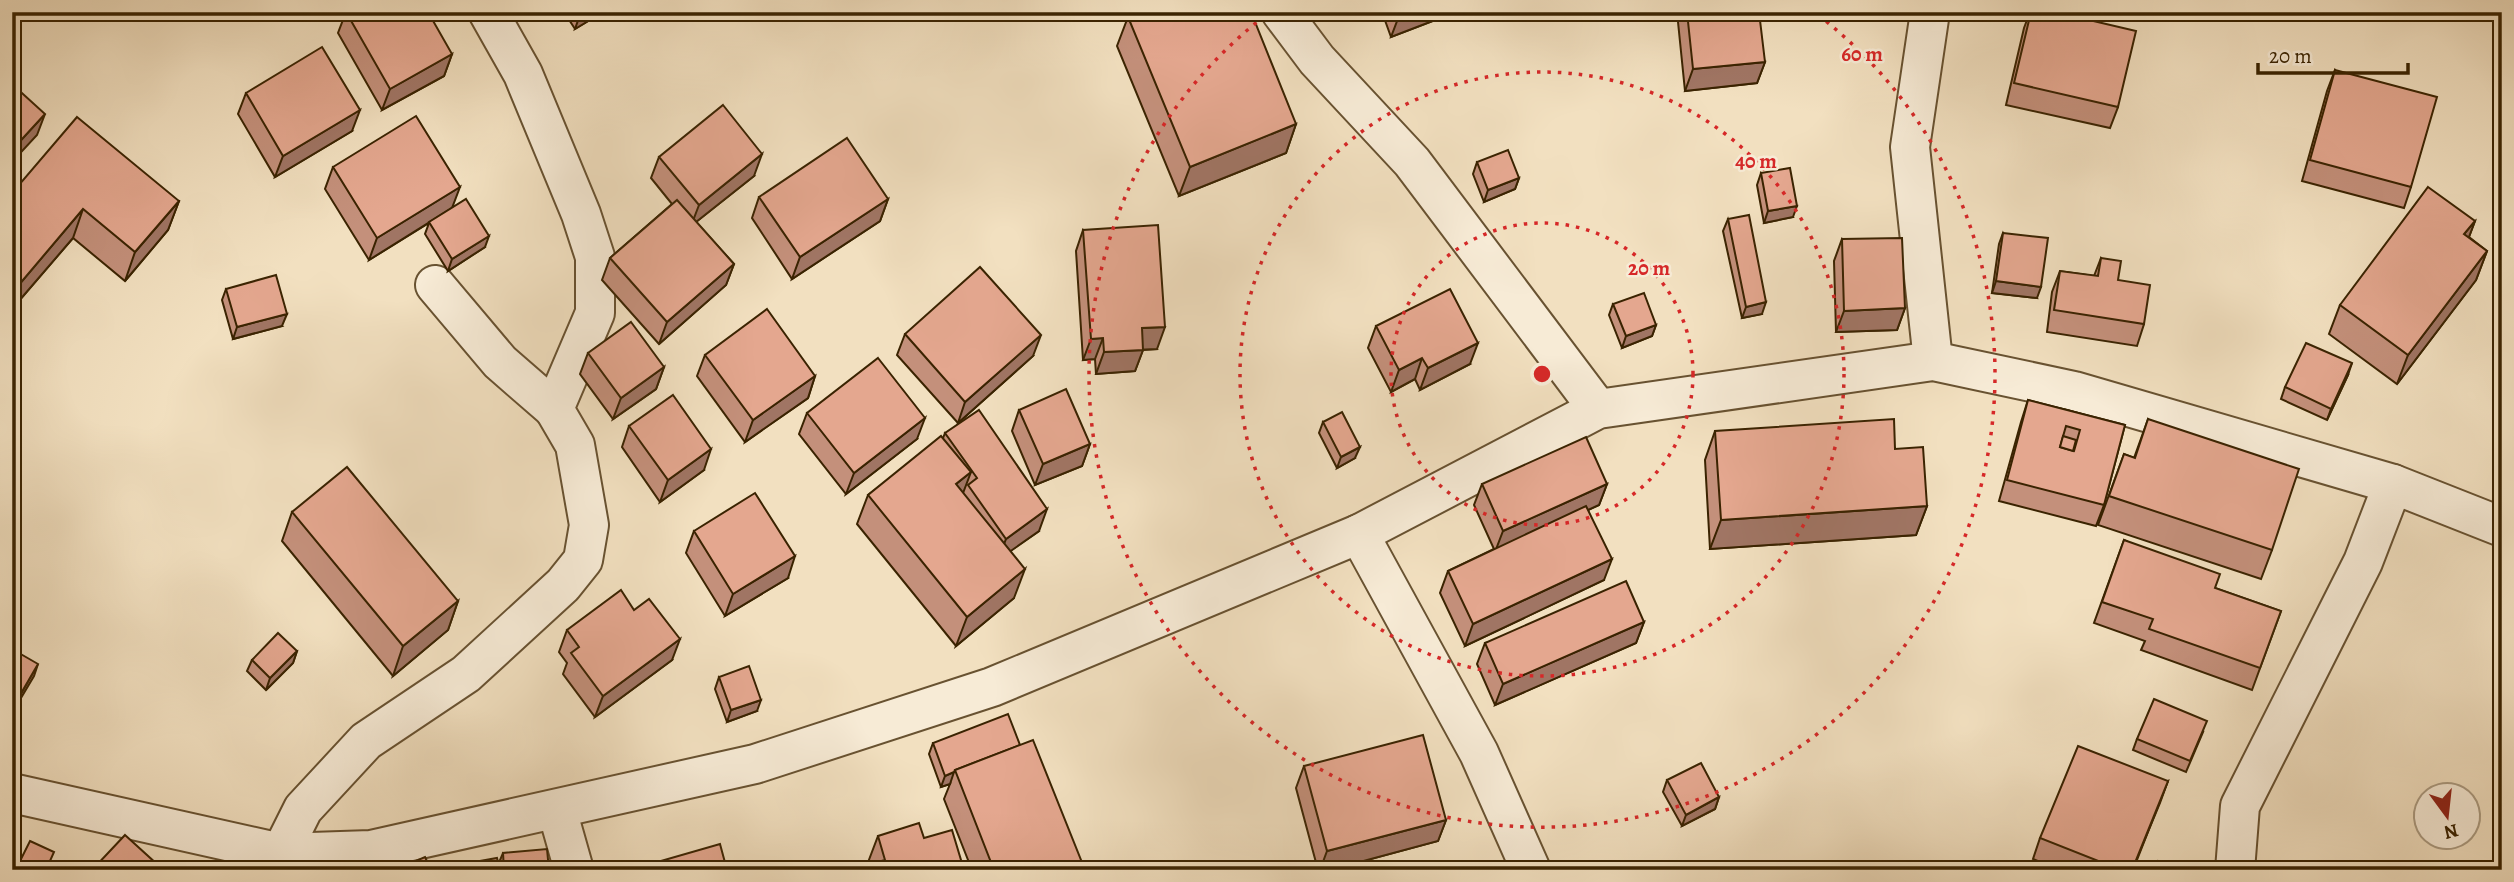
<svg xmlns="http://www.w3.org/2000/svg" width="2514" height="882" viewBox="0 0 2514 882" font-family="Alegreya,serif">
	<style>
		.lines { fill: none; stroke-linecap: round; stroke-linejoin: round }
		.minor-casing { stroke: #685231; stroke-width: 42 }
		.minor { stroke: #f7ebd6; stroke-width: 38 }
		.wall { fill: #c4907b; stroke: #3a2301; stroke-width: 2 }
		.shaded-wall { fill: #a07564; stroke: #3a2301; stroke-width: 2 }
		.building { fill: #e4a78f; stroke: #3a2301; stroke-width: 2; fill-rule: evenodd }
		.ring { fill: none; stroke: #d62828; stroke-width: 3.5; stroke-dasharray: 3.5 7 }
		.centre { fill: #d62828; stroke: #f7ebd6; stroke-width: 3.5 }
		.ring-label { font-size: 21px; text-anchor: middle; font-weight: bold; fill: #d62828; stroke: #f7ebd6; stroke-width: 5; stroke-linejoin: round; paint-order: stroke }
	</style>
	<rect width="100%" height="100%" fill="#f2e0c0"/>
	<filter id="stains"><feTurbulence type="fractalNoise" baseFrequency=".00286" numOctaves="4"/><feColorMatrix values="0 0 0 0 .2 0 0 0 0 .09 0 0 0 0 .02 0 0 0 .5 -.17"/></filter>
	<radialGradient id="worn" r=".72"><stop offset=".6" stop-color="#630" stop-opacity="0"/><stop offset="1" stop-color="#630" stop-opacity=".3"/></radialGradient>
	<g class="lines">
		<defs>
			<g id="minor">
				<path d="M1281 12 1317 60 1412 162 1598 409"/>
				<path d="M1930 12 1910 147 1933 361"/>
				<path d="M435 285 500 362 554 409"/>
				<path d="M1359 534 1479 753 1531 870"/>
				<path d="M12 793 281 853 303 809 366 741 466 674 563 585 583 560 589 525 575 445 554 409 595 313V257L581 214 523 74 488 12"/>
				<path d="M557 810 574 870"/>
				<path d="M255 870 281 853 371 850 755 764 992 687 1359 534 1598 409 1933 361 2074 391 2393 484 2502 527"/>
				<path d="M2235 870 2240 806 2363 562 2393 484"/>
			</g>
		</defs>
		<use href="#minor" class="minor-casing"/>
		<use href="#minor" class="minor"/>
	</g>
	<g class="wall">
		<path d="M346 12 452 54 444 76 382 110 338 33Z"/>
		<path d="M564 12H603L575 29Z"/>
		<path d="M1382 12H1456L1391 37Z"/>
		<path d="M1677 12H1745L1765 62 1757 83 1685 91Z"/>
		<path d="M2030 12H2055L2118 107 2110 128 2006 105 2024 28Z"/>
		<path d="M1128 17 1296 124 1286 153 1179 196 1117 46Z"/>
		<path d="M2335 70 2411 187 2404 208 2302 181 2327 91Z"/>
		<path d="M246 93 352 131 275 177 238 114Z"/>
		<path d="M659 157 754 176 696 222 734 264 726 285 659 344 602 280 610 258 672 204 651 178Z"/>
		<path d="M1477 162 1519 178 1515 189 1484 202 1473 174Z"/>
		<path d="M333 167 452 208 485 247 448 271 425 234 429 223 369 260 325 189Z"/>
		<path d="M1761 173 1793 217 1764 223 1757 185Z"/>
		<path d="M12 193 179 201 168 230 125 281 73 238 12 309Z"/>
		<path d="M759 197 888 199 880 221 792 279 752 218Z"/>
		<path d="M1728 219 1762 314 1742 318 1723 231Z"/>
		<path d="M2475 221 2469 237 2487 251 2476 280 2397 384 2329 334 2340 305Z"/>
		<path d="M1083 230 1157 349 1143 350 1135 371 1096 374 1095 359 1083 360 1076 251Z"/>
		<path d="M2003 233 2037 298 1992 293 1999 244Z"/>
		<path d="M1842 239 1905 308 1897 330 1836 332 1834 261Z"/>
		<path d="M2101 258 2118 280 2144 324 2137 346 2047 332 2052 292 2060 271 2094 276Z"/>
		<path d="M226 289 282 326 233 339 222 300Z"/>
		<path d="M1613 304 1656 325 1652 336 1622 348 1609 315Z"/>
		<path d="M1376 326 1470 364 1420 390 1415 379 1391 392 1368 348Z"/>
		<path d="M905 334 1033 356 958 423 897 355Z"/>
		<path d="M588 353 664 367 656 389 613 419 580 374Z"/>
		<path d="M705 355 815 376 808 398 745 442 697 376Z"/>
		<path d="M2348 375 2327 420 2281 399 2285 387Z"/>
		<path d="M2028 400 2125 425 2104 505 2096 526 1999 501 2021 422Z"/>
		<path d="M1019 410 1090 444 1082 466 1035 485 1012 431Z"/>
		<path d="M807 413 917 439 846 494 799 434Z"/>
		<path d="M2148 419 2272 550 2261 579 2098 525 2124 454 2134 458Z"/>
		<path d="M1323 422 1355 458 1337 468 1319 433Z"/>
		<path d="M629 426 704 470 660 502 622 447Z"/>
		<path d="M1715 431 1895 449 1927 506 1916 535 1710 549 1705 460Z"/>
		<path d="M945 433 1039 531 1010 551 1014 598 956 646 857 524 868 495 943 438Z"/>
		<path d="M1482 484H1607L1599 505 1588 510 1604 580 1465 646 1440 593 1448 571 1494 549 1474 505Z"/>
		<path d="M292 512 458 601 448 630 393 676 282 541Z"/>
		<path d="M694 531 788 578 725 616 686 553Z"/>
		<path d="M2124 540 2215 588 2281 611 2252 690 2141 650 2145 641 2094 623Z"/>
		<path d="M1644 622 1636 643 1495 705 1477 664 1485 643Z"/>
		<path d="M567 630 672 660 595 717 563 674 567 663 559 652Z"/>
		<path d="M297 651 293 663 266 690 247 671 252 660Z"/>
		<path d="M719 677 757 711 727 722 715 689Z"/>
		<path d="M2203 732 2186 772 2133 750 2137 739Z"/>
		<path d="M933 743 1020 745 1085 870H972L944 799 950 784 941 787 929 754Z"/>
		<path d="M1304 766 1446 820 1438 841 1330 870H1318L1296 788Z"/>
		<path d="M1667 780 1719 797 1715 809 1682 826 1663 792Z"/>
		<path d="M2168 781 2133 870H2059L2033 859 2040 838Z"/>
		<path d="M878 836 924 838 964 870H863L864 866 867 865Z"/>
		<path d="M503 853 549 870H471L474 862 498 865Z"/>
	</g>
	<g class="shaded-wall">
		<path d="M581 12H603L575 29Z"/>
		<path d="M1408 12H1456L1391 37 1399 16Z"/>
		<path d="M452 54 444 76 382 110 390 89Z"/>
		<path d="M1765 62 1757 83 1685 91 1693 69Z"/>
		<path d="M360 110 352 131 275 177 283 156Z"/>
		<path d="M45 114 37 135 12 162V150Z"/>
		<path d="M1296 124 1286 153 1179 196 1190 167Z"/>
		<path d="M762 154 754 176 691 226 699 205Z"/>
		<path d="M1519 178 1515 189 1484 202 1488 190Z"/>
		<path d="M460 187 452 208 369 260 377 238Z"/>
		<path d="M888 199 880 221 792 279 800 257Z"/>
		<path d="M179 201 168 230 125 281 135 252Z"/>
		<path d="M1797 206 1793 217 1764 223 1768 211Z"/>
		<path d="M83 209 73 238 12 309V293Z"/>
		<path d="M2475 221 2464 250V234Z"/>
		<path d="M489 236 485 247 448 271 452 259Z"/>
		<path d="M2487 251 2476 280 2397 384 2408 355Z"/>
		<path d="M734 264 726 285 659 344 667 322Z"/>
		<path d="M1996 281 2041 287 2037 298 1992 293Z"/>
		<path d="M1766 302 1762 314 1742 318 1746 307Z"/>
		<path d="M1905 308 1897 330 1836 332 1844 311Z"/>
		<path d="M287 314 282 326 233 339 237 327Z"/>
		<path d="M1656 325 1652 336 1622 348 1626 336Z"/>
		<path d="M1165 327 1157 349 1134 350 1142 328Z"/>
		<path d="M1041 335 1033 356 958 423 965 402Z"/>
		<path d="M1103 338 1095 359 1083 360 1091 339Z"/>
		<path d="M1478 343 1470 364 1420 390 1428 368Z"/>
		<path d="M1143 350 1135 371 1096 374 1104 352Z"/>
		<path d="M1422 358 1415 379 1391 392 1399 370Z"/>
		<path d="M2352 363 2348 375 2327 420 2331 409Z"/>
		<path d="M664 367 656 389 613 419 621 398Z"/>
		<path d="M815 376 808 398 745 442 753 420Z"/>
		<path d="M925 418 917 439 846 494 854 473Z"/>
		<path d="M1090 444 1082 466 1035 485 1043 464Z"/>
		<path d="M1360 447 1355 458 1337 468 1341 457Z"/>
		<path d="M711 449 704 470 660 502 668 480Z"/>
		<path d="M971 472 960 501 956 484Z"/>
		<path d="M1607 484 1599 505 1495 552 1503 531Z"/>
		<path d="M1927 506 1916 535 1710 549 1721 520Z"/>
		<path d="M1047 509 1039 531 998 560 1006 539Z"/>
		<path d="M795 556 788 578 725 616 733 594Z"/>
		<path d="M1612 559 1604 580 1465 646 1473 624Z"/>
		<path d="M1025 569 1014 598 956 646 967 617Z"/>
		<path d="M458 601 448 630 393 676 403 646Z"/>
		<path d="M1644 622 1636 643 1495 705 1503 684Z"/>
		<path d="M680 639 672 660 595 717 603 696Z"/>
		<path d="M297 651 293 663 266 690 270 678Z"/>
		<path d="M38 664 34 676 12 713V709Z"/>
		<path d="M761 700 757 711 727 722 731 710Z"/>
		<path d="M954 772 950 784 941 787 945 776Z"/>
		<path d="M2168 781 2160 803 2132 870Z"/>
		<path d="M1719 797 1715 809 1682 826 1686 815Z"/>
		<path d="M1446 820 1438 841 1330 870H1320L1327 851Z"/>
	</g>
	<g class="building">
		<path d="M346 12H428L452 54 390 89Z"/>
		<path d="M1138 12H1251L1296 124 1190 167 1128 17Z"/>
		<path d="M1398 12H1408L1399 16Z"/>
		<path d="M1687 12H1759L1765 62 1693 69Z"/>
		<path d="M2031 12H2055L2136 31 2118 107 2014 83Z"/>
		<path d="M322 47 360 110 283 156 246 93Z"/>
		<path d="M2335 70 2437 97 2411 187 2310 160Z"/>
		<path d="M12 84 45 114 12 150Z"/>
		<path d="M723 105 762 154 699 205 659 157Z"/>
		<path d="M416 116 460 187 377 238 333 167Z"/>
		<path d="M77 117 179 201 135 252 83 209 12 293V193Z"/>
		<path d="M847 138 888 199 800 257 759 197Z"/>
		<path d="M1508 150 1519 178 1488 190 1477 162Z"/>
		<path d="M1790 168 1797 206 1768 211 1761 173Z"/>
		<path d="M2428 187 2475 221 2464 234 2487 251 2408 355 2340 305Z"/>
		<path d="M466 199 489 236 452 259 429 222Z"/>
		<path d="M677 200 734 264 667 322 610 258Z"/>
		<path d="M1749 215 1766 302 1746 307 1728 219Z"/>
		<path d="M1158 225 1165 327 1142 328 1143 350 1104 352 1103 338 1091 339 1083 230Z"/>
		<path d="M2003 233 2048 238 2041 287 1996 281Z"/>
		<path d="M1902 238 1905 308 1844 311 1842 239Z"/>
		<path d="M2101 258 2121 261 2118 280 2150 285 2144 324 2054 310 2060 271 2098 276Z"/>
		<path d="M980 267 1041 335 965 402 905 334Z"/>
		<path d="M276 275 287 314 237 327 226 289Z"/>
		<path d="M1450 289 1478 343 1428 368 1422 358 1399 370 1376 326Z"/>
		<path d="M1644 293 1656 325 1626 336 1613 304Z"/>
		<path d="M767 309 815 376 753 420 705 355Z"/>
		<path d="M631 322 664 367 621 398 588 353Z"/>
		<path d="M2306 343 2352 363 2331 409 2285 387Z"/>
		<path d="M878 358 925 418 854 473 807 413Z"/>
		<path d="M1066 389 1090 444 1043 464 1019 410Z"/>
		<path d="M673 395 711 449 668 480 629 426Z"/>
		<path d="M2028 400 2125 425 2104 505 2007 480ZM2066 426 2080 430 2074 451 2060 447Z"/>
		<path d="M979 410 1047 509 1006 539 968 485 977 478 945 433Z"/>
		<path d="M1342 412 1360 447 1341 457 1323 422Z"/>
		<path d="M1894 419 1895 449 1923 447 1927 506 1721 520 1715 431Z"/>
		<path d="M2148 419 2299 469 2272 550 2109 496 2124 454 2135 458Z"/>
		<path d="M941 436 971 472 956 484 1025 569 967 617 868 495Z"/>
		<path d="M2063 436 2076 440 2073 451 2060 447Z"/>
		<path d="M1586 437 1607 484 1503 531 1482 484Z"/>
		<path d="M347 467 458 601 403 646 292 512Z"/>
		<path d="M755 493 795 556 733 594 694 531Z"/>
		<path d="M1586 506 1612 559 1473 624 1448 571Z"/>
		<path d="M2124 540 2220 574 2215 588 2281 611 2260 668 2149 629 2153 619 2102 602Z"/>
		<path d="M1626 581 1644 622 1503 684 1485 643Z"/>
		<path d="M621 590 634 610 649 599 680 639 603 696 571 653 579 647 567 630Z"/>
		<path d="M278 633 297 651 270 678 252 660Z"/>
		<path d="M12 649 38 664 12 709Z"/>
		<path d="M749 666 761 700 731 710 719 677Z"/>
		<path d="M2154 699 2207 721 2190 761 2137 739Z"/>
		<path d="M1008 714 1020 745 955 770 954 772 945 776 933 743Z"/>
		<path d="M1423 735 1446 820 1327 851 1304 766Z"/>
		<path d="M1033 740 1085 870H994L955 770Z"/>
		<path d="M2078 746 2168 781 2132 870H2121L2040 838Z"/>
		<path d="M1701 763 1719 797 1686 815 1667 780Z"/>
		<path d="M919 823 924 838 952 830 964 870H865L864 866 885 860 878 836Z"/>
		<path d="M125 835 159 866 156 870H137L131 865 127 870H92Z"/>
		<path d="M30 841 54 852 46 870H23L17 867Z"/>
		<path d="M720 844 727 870H633V869Z"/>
		<path d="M547 849 549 870H504L503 853Z"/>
		<path d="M425 857 431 870H397V869Z"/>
		<path d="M497 858 500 870H476L474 862Z"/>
		<path d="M2158 861 2182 870H2154Z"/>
		<path d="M819 863 821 870H794Z"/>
	</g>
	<g class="ring">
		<circle cx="1542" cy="374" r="151"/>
		<circle cx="1542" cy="374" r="302"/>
		<path d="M1818 15A453 453 0 1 1 1266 15"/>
	</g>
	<circle cx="1542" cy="374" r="10" class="centre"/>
	<g class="ring-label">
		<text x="1862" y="61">60 m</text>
		<text x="1756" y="168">40 m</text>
		<text x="1649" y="275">20 m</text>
	</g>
	<rect width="2514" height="882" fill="none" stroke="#f2e0c0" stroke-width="42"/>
	<rect x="14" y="14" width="2486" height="854" fill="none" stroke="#3a2301" stroke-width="3.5"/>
	<rect x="21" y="21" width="2472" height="840" fill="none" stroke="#3a2301" stroke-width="2"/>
	<g transform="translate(2447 816) rotate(165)"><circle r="33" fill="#f7ebd6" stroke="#ab9b81" stroke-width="2"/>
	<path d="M0-5L12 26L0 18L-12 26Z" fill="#8f2418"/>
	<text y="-10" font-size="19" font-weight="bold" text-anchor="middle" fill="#3a2301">N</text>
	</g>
	<path d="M2258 63v10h150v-10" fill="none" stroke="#3a2301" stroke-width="3.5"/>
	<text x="2269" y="63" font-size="21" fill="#3a2301" stroke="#f7ebd6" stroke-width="5" paint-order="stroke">20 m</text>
	<rect width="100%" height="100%" filter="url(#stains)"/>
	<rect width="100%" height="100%" fill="url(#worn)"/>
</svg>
